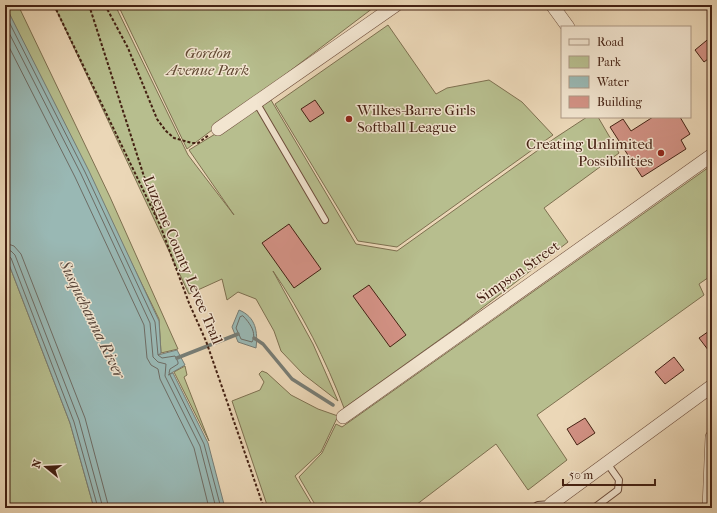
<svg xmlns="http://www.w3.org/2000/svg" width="717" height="513" viewBox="0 0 717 513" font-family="'IM FELL French Canon',serif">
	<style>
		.green { fill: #b7be8e; stroke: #7e7050 }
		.water { fill: #99b8b4; stroke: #777c74 }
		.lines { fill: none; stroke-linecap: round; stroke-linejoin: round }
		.shore { stroke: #6e6c64; stroke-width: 1 }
		.stream { stroke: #777c74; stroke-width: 3.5 }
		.building { fill: #d29184; stroke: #442113 }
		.lane-casing { stroke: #6e4e3c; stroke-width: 8 }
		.street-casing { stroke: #6e4e3c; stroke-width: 14 }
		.path { stroke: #442113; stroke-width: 2; stroke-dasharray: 3 2; stroke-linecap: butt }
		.lane { stroke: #f2e5d0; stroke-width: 6 }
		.street { stroke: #f2e5d0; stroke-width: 13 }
		.poi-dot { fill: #8f2418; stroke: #f2e5d0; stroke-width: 1.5 }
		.labels { text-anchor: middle; stroke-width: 3; stroke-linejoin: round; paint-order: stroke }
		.park-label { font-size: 15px; font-style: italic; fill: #614832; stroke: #f2e5d0 }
		.poi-label { font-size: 15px; fill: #442113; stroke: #f2e5d0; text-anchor: start }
		.street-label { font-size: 15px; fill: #442113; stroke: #f2e5d0 }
		.water-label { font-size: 16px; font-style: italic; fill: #59473b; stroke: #f2e5d0 }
	</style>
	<rect width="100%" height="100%" fill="#ebd7b7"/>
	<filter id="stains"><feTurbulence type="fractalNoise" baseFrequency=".005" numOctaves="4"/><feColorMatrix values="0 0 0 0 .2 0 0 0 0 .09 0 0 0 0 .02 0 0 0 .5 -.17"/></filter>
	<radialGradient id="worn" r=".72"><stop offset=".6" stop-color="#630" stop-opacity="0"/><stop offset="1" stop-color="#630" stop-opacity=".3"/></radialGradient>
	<g class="green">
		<path d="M5 5H18L110 197 178 349 161 353 159 319Z"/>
		<path d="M54 5H115L188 155 234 215 189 150 271 100 356 244 397 251 555 138 587 117H598L619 153 544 208 568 242 460 325 344 408C326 360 302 313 273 271L313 344 338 401 303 374 281 351 274 331 256 299 238 292 227 300 222 279 189 294Z"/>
		<path d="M118 5H370L373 8 187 149Z"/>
		<path d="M388 25 436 94 447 88 489 80 522 102 553 135 397 247 358 241 275 104Z"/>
		<path d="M712 165V275L699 284 704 295 537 415 567 460 528 490 496 444 412 508H317L299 477 322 453 336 424 342 427Z"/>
		<path d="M5 254 70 423 94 508H5Z"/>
		<path d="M185 366 187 375 184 377 209 441 174 372Z"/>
		<path d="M262 371 267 373 291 395 318 409 338 416 321 452 295 476 314 508H268L232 401 260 390 264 382 259 374Z"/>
	</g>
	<g class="water">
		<path d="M5 5 89 171 159 321 161 353 158 355 177 350 185 365 168 375 173 373 208 443 225 508H94L70 423 5 254Z"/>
		<path d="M239 310C256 317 258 332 256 348L238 342 232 327Z"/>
	</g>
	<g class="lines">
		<g class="shore">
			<path d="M5 14 85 172 155 322 158 355 162 358 175 356 178 362V364L170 369 169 373 204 444 221 508"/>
			<path d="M5 25 81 174 150 323 153 357 158 362 166 364 165 376 200 446 216 508"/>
			<path d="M5 39 75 177 144 325 147 358 151 365 158 369 160 379 194 448 209 508"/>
			<path d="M5 243 14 246 21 254 85 418 109 508"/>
			<path d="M5 249 11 251 15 255 79 420 103 508"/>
			<path d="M5 254 11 258 74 422 98 508"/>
			<path d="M243 316C250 323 257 333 252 342L241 339 236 328 240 317Z"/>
		</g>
		<g class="stream">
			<path d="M254 338 263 344 292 379 333 405"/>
			<path d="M177 358 238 334"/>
		</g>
	</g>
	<g class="building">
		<path d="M712 36V56L704 62 695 50Z"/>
		<path d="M315 100 324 113 310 122 301 109Z"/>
		<path d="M653 117H680L690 134 681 140 686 149 642 177 610 127 623 119 631 131Z"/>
		<path d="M289 224 321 269 294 288 262 243Z"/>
		<path d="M369 285 406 335 390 347 353 296Z"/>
		<path d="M712 329V355L699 338Z"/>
		<path d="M674 357 684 370 665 384 655 372Z"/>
		<path d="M585 418 595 433 577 445 567 429Z"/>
	</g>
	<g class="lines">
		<defs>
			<g id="lane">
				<path d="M256 102 325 220"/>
				<path d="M533 508 538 505 551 504"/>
				<path d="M594 508 618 490 619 480 607 463"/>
			</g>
			<g id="street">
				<path d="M552 5 568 27"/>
				<path d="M218 129 396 5"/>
				<path d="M343 417 712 155"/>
				<path d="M551 504 712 386"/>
				<path d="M709 508 712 437"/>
			</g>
		</defs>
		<use href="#lane" class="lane-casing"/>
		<use href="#street" class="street-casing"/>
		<g class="path">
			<path d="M54 5 160 225 189 303 206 341 264 508"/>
			<path d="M89 5 157 217"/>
			<path d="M105 5 128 48 157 119 166 131 174 138 192 143H198L209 135"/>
		</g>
		<use href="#lane" class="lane"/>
		<use href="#street" class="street"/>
	</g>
	<g class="poi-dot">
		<circle cx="349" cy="119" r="4"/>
		<circle cx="661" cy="153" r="4"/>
	</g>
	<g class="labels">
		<g class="park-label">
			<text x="208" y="58">Gordon<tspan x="208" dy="17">Avenue Park</tspan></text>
		</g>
		<g class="poi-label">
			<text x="357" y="115">Wilkes-Barre Girls<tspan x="357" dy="17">Softball League</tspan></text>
			<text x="653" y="149" text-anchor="end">Creating Unlimited<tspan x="653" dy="17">Possibilities</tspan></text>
		</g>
		<g class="street-label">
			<text transform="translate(183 260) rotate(67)" y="5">Luzerne County Levee Trail</text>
			<text transform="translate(518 272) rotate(-35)" y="5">Simpson Street</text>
		</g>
		<g class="water-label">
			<text transform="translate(93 319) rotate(64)" y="6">Susquehanna River</text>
		</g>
	</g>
	<rect width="717" height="513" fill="none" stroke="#ebd7b7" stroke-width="20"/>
	<rect x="6" y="6" width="705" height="501" fill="none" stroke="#442113" stroke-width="2"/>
	<rect x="10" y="10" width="697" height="493" fill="none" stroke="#442113"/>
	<rect x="561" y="26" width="130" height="92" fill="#f2e5d0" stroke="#ac9784"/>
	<rect x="569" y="39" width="20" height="6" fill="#f2e5d0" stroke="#ac9784"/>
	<text x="597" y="46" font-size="12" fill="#442113">Road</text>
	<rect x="569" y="56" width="20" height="12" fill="#b7be8e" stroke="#ac9784"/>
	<text x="597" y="66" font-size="12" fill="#442113">Park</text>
	<rect x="569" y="76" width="20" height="12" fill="#99b8b4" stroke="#ac9784"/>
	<text x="597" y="86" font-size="12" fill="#442113">Water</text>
	<rect x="569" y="96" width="20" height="12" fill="#d29184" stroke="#ac9784"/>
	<text x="597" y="106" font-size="12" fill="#442113">Building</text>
	<g transform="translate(46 467) rotate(288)" stroke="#f2e5d0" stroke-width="3" paint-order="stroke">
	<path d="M0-3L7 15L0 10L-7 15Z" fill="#442113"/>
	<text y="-6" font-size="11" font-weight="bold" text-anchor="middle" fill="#442113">N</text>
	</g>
	<path d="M563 479v6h92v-6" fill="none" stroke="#442113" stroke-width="2"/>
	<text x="569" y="479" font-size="12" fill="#442113" stroke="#f2e5d0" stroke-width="3" paint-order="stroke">50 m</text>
	<rect width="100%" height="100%" filter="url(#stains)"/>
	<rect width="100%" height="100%" fill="url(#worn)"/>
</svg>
